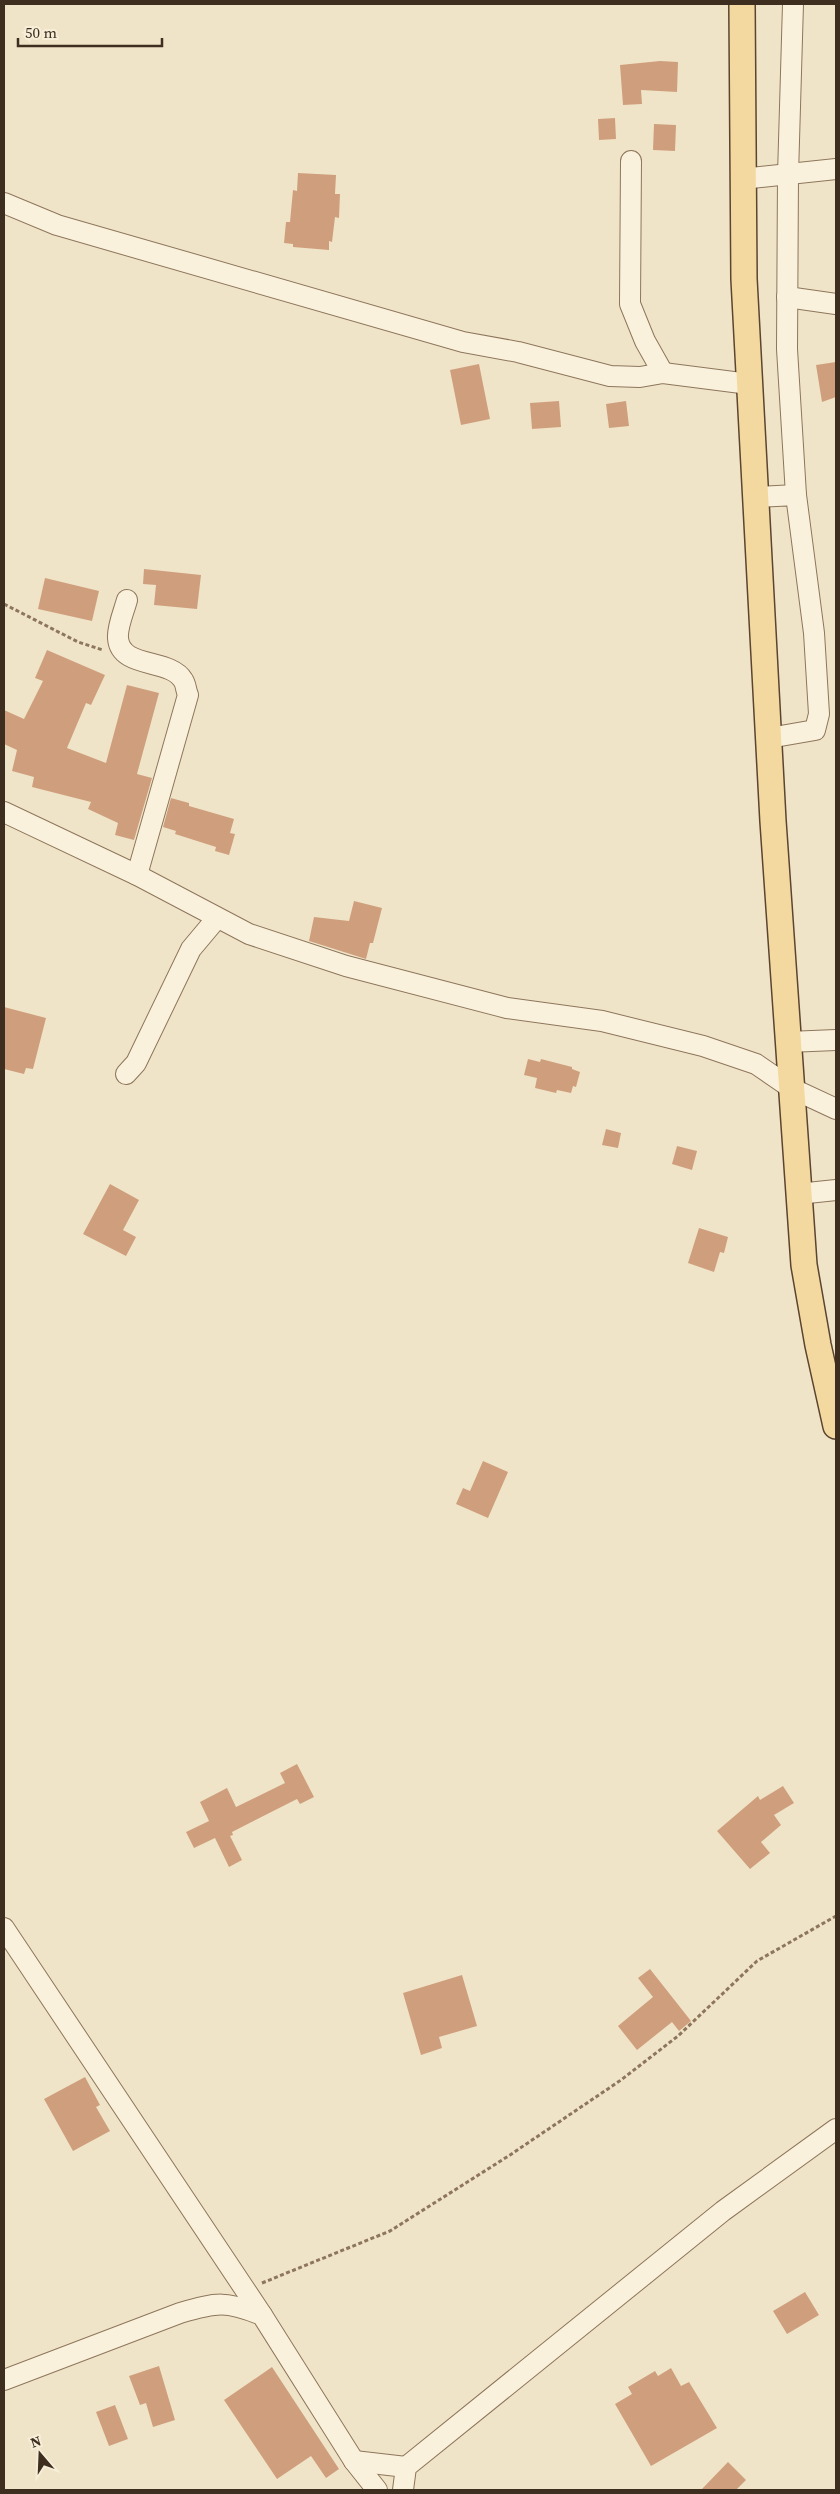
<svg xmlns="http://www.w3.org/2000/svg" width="840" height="2494" viewBox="0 0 840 2494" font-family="'Source Serif 4',serif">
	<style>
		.building { fill: #cf9f7d }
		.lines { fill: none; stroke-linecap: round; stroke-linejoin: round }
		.minor-casing { stroke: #8d765c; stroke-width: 22 }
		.major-casing { stroke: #5b4430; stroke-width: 28 }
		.path { stroke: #8d765c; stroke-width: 3; stroke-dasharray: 4 2.5; stroke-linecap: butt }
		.minor { stroke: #faf1dc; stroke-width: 20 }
		.major { stroke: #f3d9a0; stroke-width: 25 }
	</style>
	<rect width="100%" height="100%" fill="#f0e4c8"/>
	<g class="building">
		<path d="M660 61 678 62 677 92 641 90 642 104 623 105 620 65Z"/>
		<path d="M615 118 616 139 599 140 598 119Z"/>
		<path d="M654 124 676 125 675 151 653 150Z"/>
		<path d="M298 173 336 175 335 194H340L339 218 335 217 332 242 329 241V250L293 247V244L284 243 286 222H290L293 190 297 191Z"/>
		<path d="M836 362V397L822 402 816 365Z"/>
		<path d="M479 364 490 419 461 425 450 370Z"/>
		<path d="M559 401 561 427 532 429 530 403Z"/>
		<path d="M626 401 629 426 609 428 606 404Z"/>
		<path d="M144 569 201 575 197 609 154 605 156 585 143 584Z"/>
		<path d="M45 578 99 591 92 621 38 609Z"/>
		<path d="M47 650 105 675 91 705 86 703 67 748 106 763 127 685 159 693 137 774 152 778 134 840 115 835 118 823 88 809 91 802 32 787 34 777 12 771 17 750 4 744V710L24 719 43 681 35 678Z"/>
		<path d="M171 798 189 803V806L234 819 230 833 235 834 229 855 215 851 216 847 175 834 176 831 163 827Z"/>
		<path d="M354 901 382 908 373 943H370L366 959 309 941 314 917 349 921Z"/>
		<path d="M4 1007 46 1018 33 1069 26 1068 24 1074 4 1069Z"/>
		<path d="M528 1059 540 1062 541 1059 572 1067V1069L580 1072 576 1087 573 1086 571 1093 557 1090 556 1093 535 1088 537 1078 524 1075Z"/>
		<path d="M606 1129 621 1133 618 1148 602 1145Z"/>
		<path d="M677 1146 697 1151 692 1170 672 1164Z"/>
		<path d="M110 1184 139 1200 123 1230 136 1237 126 1256 83 1234Z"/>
		<path d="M699 1228 728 1237 724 1253 720 1252 714 1272 688 1263Z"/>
		<path d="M483 1461 508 1472 488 1518 456 1504 463 1488 470 1491Z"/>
		<path d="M297 1764 314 1797 300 1804 297 1799 232 1832 233 1835 230 1836 242 1860 229 1867 215 1838 194 1848 186 1832 209 1821 200 1802 227 1788 236 1807 285 1783 280 1773Z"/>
		<path d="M783 1786 794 1803 774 1815 781 1825 761 1842 770 1853 750 1869 717 1831 758 1796 760 1800Z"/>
		<path d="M650 1969 691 2021 679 2031 672 2022 637 2050 618 2026 653 1997 638 1978Z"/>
		<path d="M462 1975 477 2026 439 2037 442 2048 421 2055 403 1993Z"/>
		<path d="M85 2077 100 2105 96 2107 110 2131 73 2151 44 2099Z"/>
		<path d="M805 2292 819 2315 787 2334 773 2311Z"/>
		<path d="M159 2366 175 2420 153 2427 146 2403 140 2405 129 2376Z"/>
		<path d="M272 2367 339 2469 326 2478 311 2456 277 2479 224 2400Z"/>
		<path d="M671 2368 681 2386 689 2382 717 2428 651 2466 615 2404 632 2394 628 2387 655 2371 658 2376Z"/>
		<path d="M115 2405 128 2439 109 2446 96 2412Z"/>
		<path d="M728 2462 746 2480 736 2490H701Z"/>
	</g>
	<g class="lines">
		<defs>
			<g id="minor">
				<path d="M793 4 788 175 787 349 796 495"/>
				<path d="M631 161 630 304 645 341 663 373"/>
				<path d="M742 179 836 169"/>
				<path d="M4 203 57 225 463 342 518 352 610 376 640 377 663 373 749 384"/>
				<path d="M787 297 836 304"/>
				<path d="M755 497 796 495 814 633 819 714 815 730 769 738"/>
				<path d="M127 600C124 611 117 627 118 638 120 669 170 658 183 680 186 684 186 691 188 695L137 875"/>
				<path d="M4 812 137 875 249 934 346 966 507 1008 602 1021 703 1046 756 1064 791 1088 836 1109"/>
				<path d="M788 1042 836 1040"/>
				<path d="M126 1074 136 1063 191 949 217 918"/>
				<path d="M798 1194 836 1190"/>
				<path d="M4 1928 262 2315"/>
				<path d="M4 2380 180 2313C218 2302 226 2301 262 2315L354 2461 377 2490"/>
				<path d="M354 2461 406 2467"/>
				<path d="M403 2490 406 2467 723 2211 836 2129"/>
			</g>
			<path id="major" d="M742 4 744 279 773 821 804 1265 818 1345 836 1426"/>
		</defs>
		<use href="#minor" class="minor-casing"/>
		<use href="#major" class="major-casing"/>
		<g class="path">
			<path d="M4 604 78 642 103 650"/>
			<path d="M262 2283 390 2231 510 2155 621 2080 678 2036 757 1961 836 1916"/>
		</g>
		<use href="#minor" class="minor"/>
		<use href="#major" class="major"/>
	</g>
	<rect width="840" height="2494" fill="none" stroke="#3d2e20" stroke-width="10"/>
	<g transform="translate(40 2454) rotate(341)" stroke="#f7eed8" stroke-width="4" paint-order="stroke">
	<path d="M0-4L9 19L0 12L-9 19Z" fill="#3d2e20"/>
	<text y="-8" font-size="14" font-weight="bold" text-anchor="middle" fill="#3d2e20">N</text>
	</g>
	<path d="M18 38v8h144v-8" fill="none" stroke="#3d2e20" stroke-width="2.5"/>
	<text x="25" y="38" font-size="15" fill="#3d2e20" stroke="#f7eed8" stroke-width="4" paint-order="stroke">50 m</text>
</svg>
